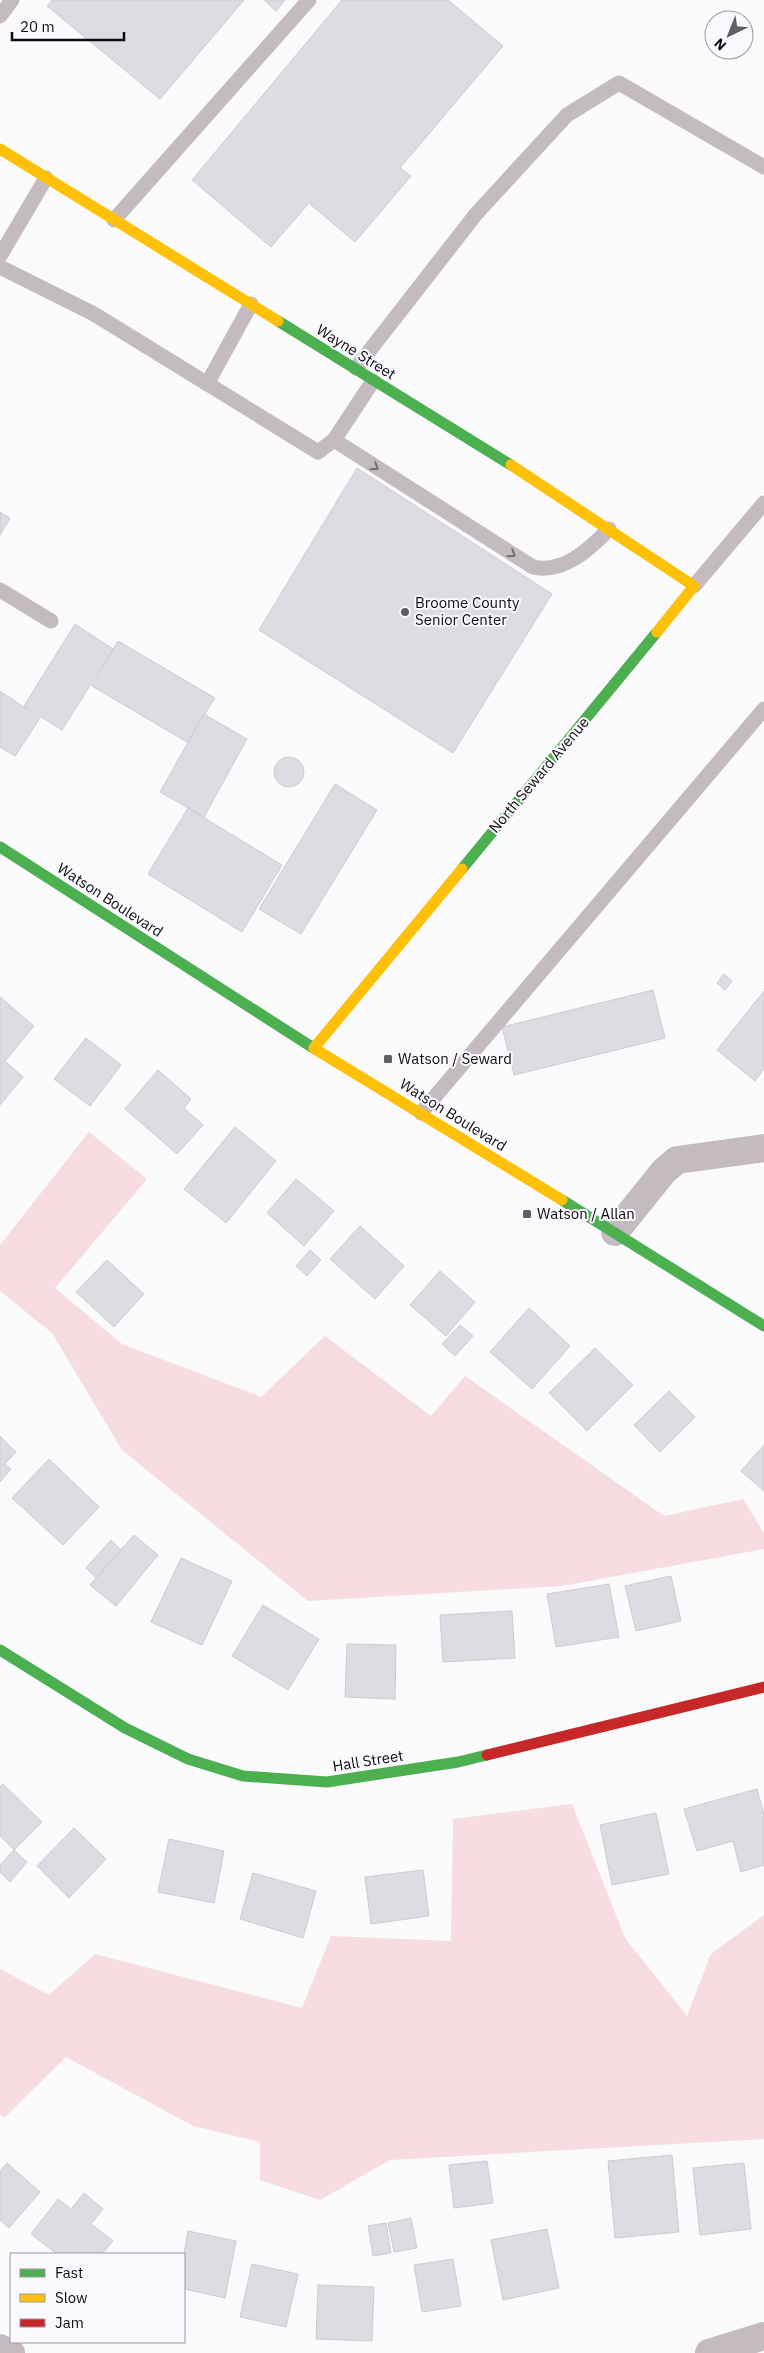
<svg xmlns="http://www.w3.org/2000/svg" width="764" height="2353" viewBox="0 0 764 2353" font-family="'IBM Plex Sans',sans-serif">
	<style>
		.green { fill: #f7dce2 }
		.building { fill: #dcdce1; stroke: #ccccd1 }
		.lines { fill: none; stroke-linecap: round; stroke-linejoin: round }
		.lane { stroke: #c4bbc1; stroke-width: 15 }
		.street { stroke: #c4bbc1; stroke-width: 28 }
		.fast { stroke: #4caf50; stroke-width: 11 }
		.slow { stroke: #ffc107; stroke-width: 11 }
		.jam { stroke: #c62828; stroke-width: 11 }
		.oneway { stroke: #736c72 }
		.poi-dot { fill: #625f64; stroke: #fbf9fd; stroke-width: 2 }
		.labels { text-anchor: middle; stroke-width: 4; stroke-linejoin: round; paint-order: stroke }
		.street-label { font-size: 15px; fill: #0f0b12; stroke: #fbf9fd }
		.poi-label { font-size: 15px; fill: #0f0b12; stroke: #fbf9fd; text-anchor: start }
	</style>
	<rect width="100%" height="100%" fill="#fbfafc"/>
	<g class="green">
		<path d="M89 1132 147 1179 55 1288 122 1344 261 1397 325 1336 431 1416 465 1376 664 1516 743 1499 764 1533V1549L562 1586 308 1601 122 1450 52 1333 0 1291V1245Z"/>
		<path d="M572 1804 625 1938 687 2016 711 1954 764 1915V2139L390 2160 320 2200 260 2180V2142L193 2126 66 2057 4 2118 0 2115V1969L49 1995 95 1954 302 2008 331 1936 451 1941 453 1819Z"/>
	</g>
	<g class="building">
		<path d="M52 0H244L160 99 47 6Z"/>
		<path d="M264 0H285L276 11Z"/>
		<path d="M342 0H448L503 46 400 168 411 176 355 242 309 203 271 247 192 180Z"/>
		<path d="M357 468 552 594 453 753 259 630Z"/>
		<path d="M0 512 10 518 0 535Z"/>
		<path d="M75 624 113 649 62 730 24 706Z"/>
		<path d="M118 641 215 698 187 742 92 686Z"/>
		<path d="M0 691 40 718 15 756 0 747Z"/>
		<path d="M204 714 247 739 204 817 160 792Z"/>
		<circle cx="289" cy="772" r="15"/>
		<path d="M335 784 377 810 301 934 259 909Z"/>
		<path d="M188 808 282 865 242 932 148 874Z"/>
		<path d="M724 974 732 981 725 990 717 983Z"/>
		<path d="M653 990 665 1038 514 1075 502 1027Z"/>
		<path d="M764 991V1069L755 1081 717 1050Z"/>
		<path d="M0 997 34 1026 5 1061 23 1077 0 1105Z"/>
		<path d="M86 1038 121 1065 90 1106 54 1079Z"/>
		<path d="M158 1070 191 1099 184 1108 203 1125 177 1154 125 1109Z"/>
		<path d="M235 1127 276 1161 226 1223 184 1189Z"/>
		<path d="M296 1179 334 1211 304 1246 267 1213Z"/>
		<path d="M360 1226 404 1266 375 1299 330 1259Z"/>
		<path d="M310 1250 321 1260 307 1276 296 1266Z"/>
		<path d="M107 1260 144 1294 114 1327 76 1292Z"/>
		<path d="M440 1271 475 1302 446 1336 410 1305Z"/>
		<path d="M529 1308 570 1346 532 1389 490 1352Z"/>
		<path d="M460 1325 473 1336 455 1356 442 1344Z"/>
		<path d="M595 1348 633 1385 587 1431 549 1393Z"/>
		<path d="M669 1391 695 1417 660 1452 634 1425Z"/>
		<path d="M0 1436 16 1452 5 1464 11 1469 0 1482Z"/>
		<path d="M764 1445V1491L741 1471Z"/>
		<path d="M49 1459 99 1507 63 1545 12 1498Z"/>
		<path d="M134 1535 158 1555 116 1606 90 1585Z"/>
		<path d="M111 1540 121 1550 96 1578 86 1568Z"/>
		<path d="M181 1558 232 1581 202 1645 151 1622Z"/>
		<path d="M671 1576 681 1621 636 1631 625 1586Z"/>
		<path d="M609 1584 619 1637 556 1647 547 1594Z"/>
		<path d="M263 1605 319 1639 288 1690 232 1656Z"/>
		<path d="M512 1611 515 1658 443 1662 440 1615Z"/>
		<path d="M347 1644 396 1645 395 1699 345 1697Z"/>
		<path d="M3 1784 42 1822 14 1850 0 1836V1787Z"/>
		<path d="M757 1789 764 1815V1865L741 1872 733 1841 697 1851 684 1809Z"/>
		<path d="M656 1813 669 1874 612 1885 600 1825Z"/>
		<path d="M74 1828 106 1859 69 1898 37 1866Z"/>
		<path d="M169 1839 224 1851 214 1903 158 1892Z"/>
		<path d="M14 1850 27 1862 10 1882 0 1872V1865Z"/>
		<path d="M423 1870 429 1916 371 1924 365 1877Z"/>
		<path d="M253 1873 316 1891 303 1938 240 1919Z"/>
		<path d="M672 2155 679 2232 615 2238 608 2161Z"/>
		<path d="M487 2161 493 2203 454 2208 449 2165Z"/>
		<path d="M7 2163 40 2192 9 2228 0 2220V2171Z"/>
		<path d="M744 2163 751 2229 700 2235 693 2168Z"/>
		<path d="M84 2193 103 2209 91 2224 113 2241 102 2254H57L31 2234 58 2199 71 2209Z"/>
		<path d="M411 2218 417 2248 394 2252 388 2223Z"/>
		<path d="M386 2223 391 2253 373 2256 368 2226Z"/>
		<path d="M547 2229 559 2288 503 2300 491 2240Z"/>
		<path d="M188 2231 236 2241 225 2298 184 2289V2254Z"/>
		<path d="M453 2259 461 2306 422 2312 414 2265Z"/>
		<path d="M252 2264 298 2274 286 2327 240 2317Z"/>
		<path d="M318 2285 374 2287 372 2341 316 2339Z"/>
	</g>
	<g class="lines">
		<g class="lane">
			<path d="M0 16 12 0"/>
			<path d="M114 220 309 0"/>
			<path d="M0 256 46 178"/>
			<path d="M0 267 94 314 318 452 334 440 373 381"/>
			<path d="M356 368 476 214 567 115 619 83 764 167"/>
			<path d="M207 384 251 304"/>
			<path d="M334 440 533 567C563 574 590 549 609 529"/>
			<path d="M694 586 764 503"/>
			<path d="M0 590 51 621"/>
			<path d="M421 1113 764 709"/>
		</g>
		<g class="street">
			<path d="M615 1232 664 1171 677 1160 764 1148"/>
			<path d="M0 2348 11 2353"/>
			<path d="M709 2353 764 2336"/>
		</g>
		<g class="fast">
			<path d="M278 321 511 465"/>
			<path d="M0 847 315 1049"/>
			<path d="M462 869 657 632"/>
			<path d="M562 1200 764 1326"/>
			<path d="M0 1650 125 1728 188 1759 243 1776 327 1782 458 1762 487 1755"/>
		</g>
		<g class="slow">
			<path d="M0 149 278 321"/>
			<path d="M511 465 694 586 657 632"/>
			<path d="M314 1048 462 869"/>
			<path d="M315 1049 562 1200"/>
		</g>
		<path class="jam" d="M487 1755 764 1687"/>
	</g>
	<defs><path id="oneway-chevron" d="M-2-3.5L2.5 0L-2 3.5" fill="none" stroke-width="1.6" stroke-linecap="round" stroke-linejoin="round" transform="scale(1.25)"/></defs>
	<g class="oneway">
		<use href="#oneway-chevron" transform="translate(375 467) rotate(33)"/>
		<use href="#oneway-chevron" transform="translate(512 554) rotate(33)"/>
	</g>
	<g class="poi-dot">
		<circle cx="405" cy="612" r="5"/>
		<rect x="383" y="1054" width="10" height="10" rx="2.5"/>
		<rect x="522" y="1209" width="10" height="10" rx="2.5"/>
	</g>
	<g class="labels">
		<g class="street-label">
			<text transform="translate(356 352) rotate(32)" y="5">Wayne Street</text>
			<text transform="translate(539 775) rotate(-50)" y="5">North Seward Avenue</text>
			<text transform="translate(110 900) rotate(33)" y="5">Watson Boulevard</text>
			<text transform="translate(453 1115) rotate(32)" y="5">Watson Boulevard</text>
			<text transform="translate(368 1761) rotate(-9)" y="5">Hall Street</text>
		</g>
		<g class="poi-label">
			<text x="415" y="608">Broome County<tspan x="415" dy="17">Senior Center</tspan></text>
			<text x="398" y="1064">Watson / Seward</text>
			<text x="537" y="1219">Watson / Allan</text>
		</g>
	</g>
	<rect x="10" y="2253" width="175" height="90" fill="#fbf9fd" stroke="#9d9a9f"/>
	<rect x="20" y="2269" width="25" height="8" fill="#4caf50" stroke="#9d9a9f"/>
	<text x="55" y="2278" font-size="15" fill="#0f0b12">Fast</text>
	<rect x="20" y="2294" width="25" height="8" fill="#ffc107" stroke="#9d9a9f"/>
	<text x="55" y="2303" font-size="15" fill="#0f0b12">Slow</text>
	<rect x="20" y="2319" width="25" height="8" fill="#c62828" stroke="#9d9a9f"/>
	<text x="55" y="2328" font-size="15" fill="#0f0b12">Jam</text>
	<g transform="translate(729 35) rotate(223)"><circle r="24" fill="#fbf9fd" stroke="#9d9a9f"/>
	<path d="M0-4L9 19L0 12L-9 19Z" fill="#625f64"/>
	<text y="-8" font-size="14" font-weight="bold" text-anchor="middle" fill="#0f0b12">N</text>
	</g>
	<path d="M12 32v8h112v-8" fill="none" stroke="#0f0b12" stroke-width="2.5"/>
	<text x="20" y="32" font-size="15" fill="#0f0b12" stroke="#fbf9fd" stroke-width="4" paint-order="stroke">20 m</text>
</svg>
